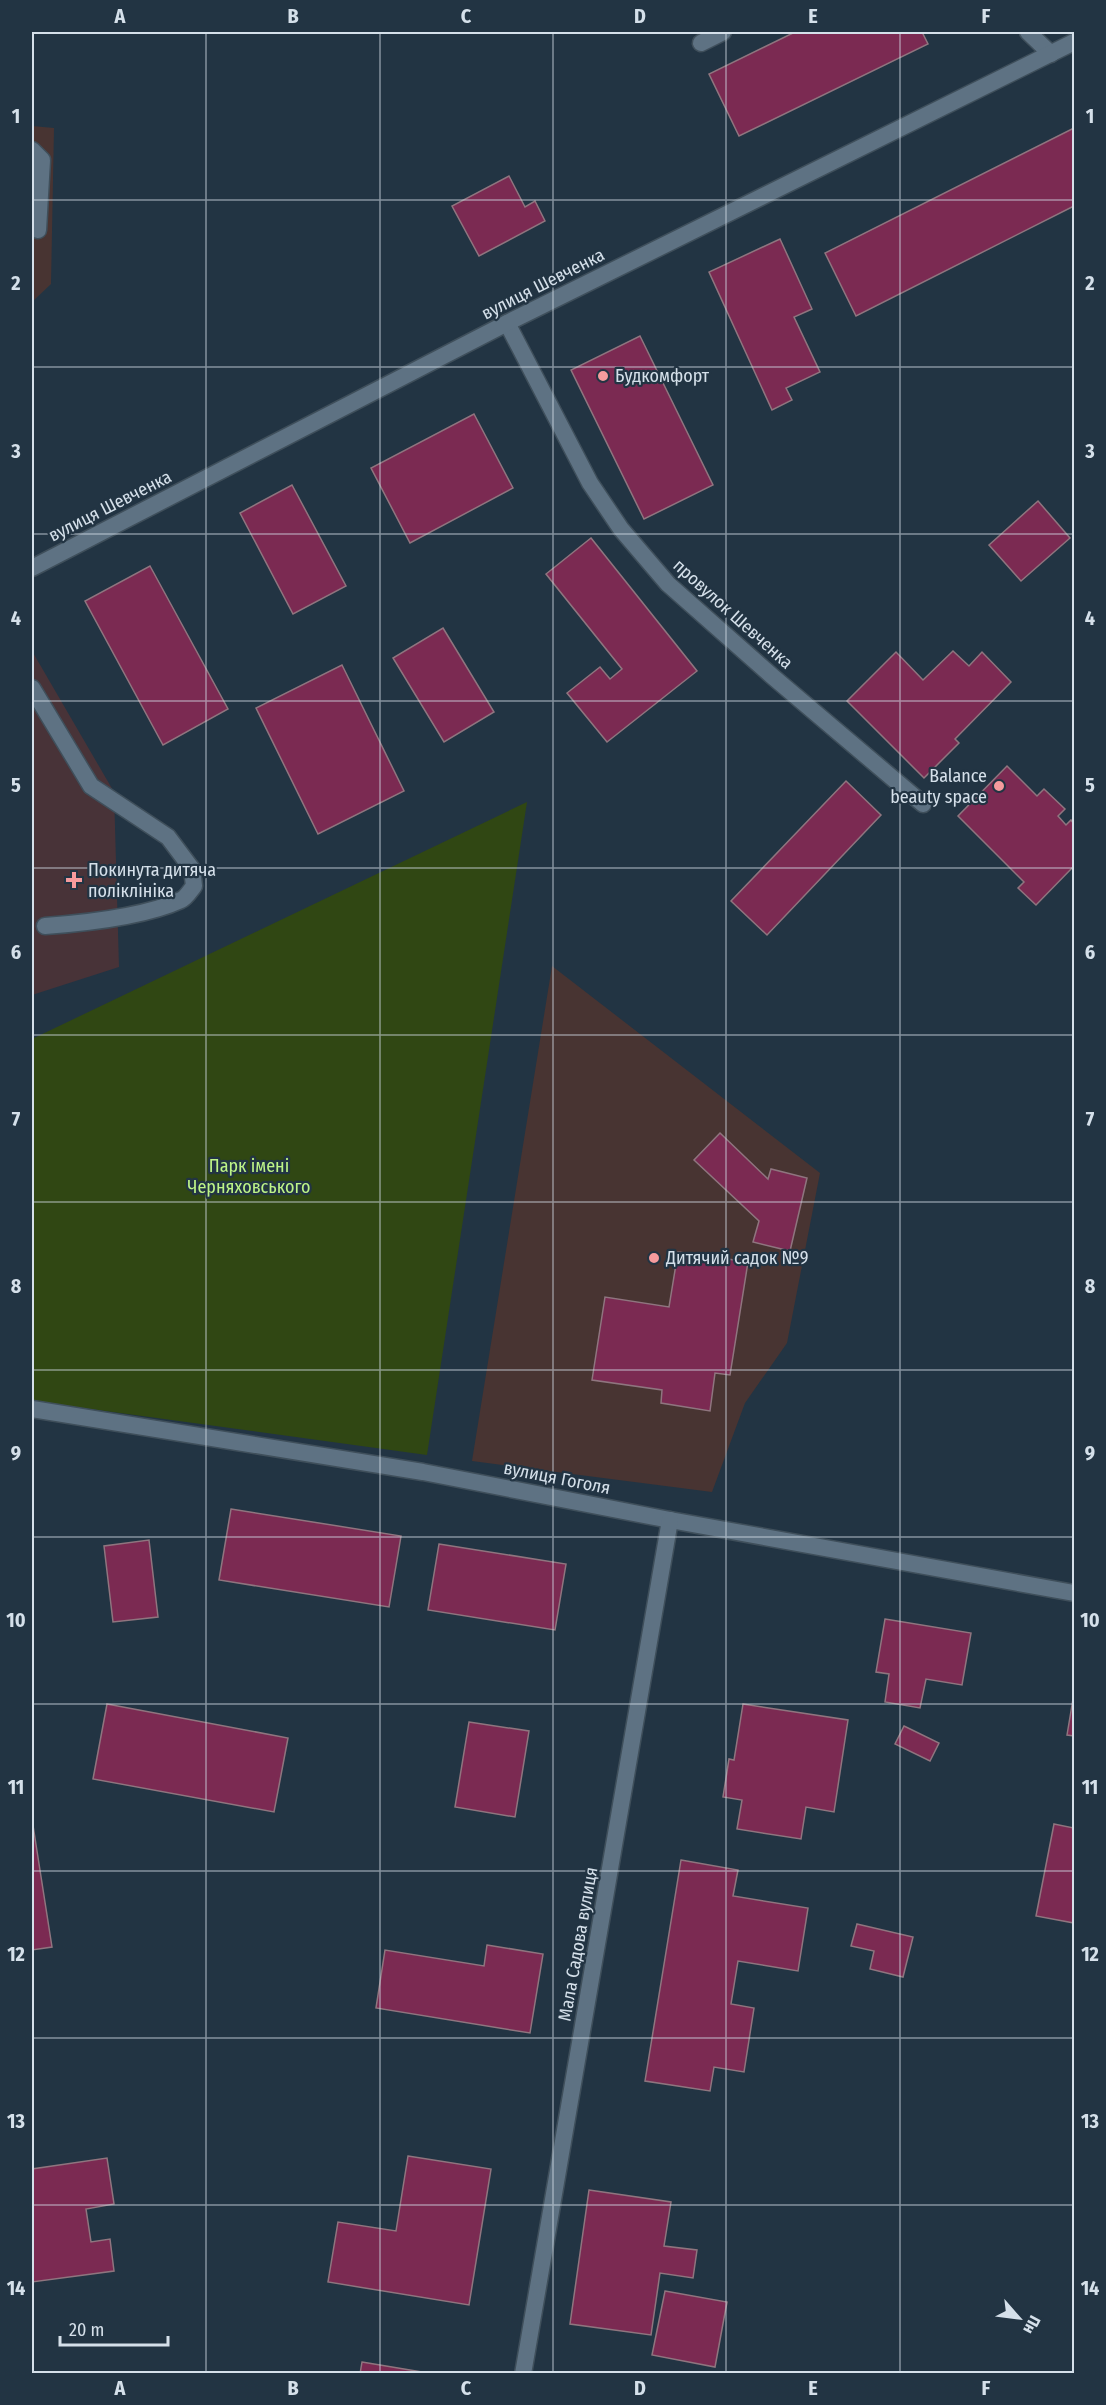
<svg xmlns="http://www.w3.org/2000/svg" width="1106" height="2405" viewBox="0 0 1106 2405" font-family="'Fira Sans Condensed',sans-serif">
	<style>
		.education { fill: #483432 }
		.medical { fill: #483338 }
		.green { fill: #304713 }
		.building { fill: #7b2a52; stroke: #8f757f; stroke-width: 1.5 }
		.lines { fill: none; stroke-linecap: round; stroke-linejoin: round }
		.service-casing { stroke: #3f4f5b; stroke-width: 19 }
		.minor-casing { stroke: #3f4f5b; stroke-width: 19 }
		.tertiary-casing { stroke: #3f4f5b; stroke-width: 19 }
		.service { stroke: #5e7283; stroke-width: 16 }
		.minor { stroke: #5e7283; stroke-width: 16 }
		.tertiary { stroke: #5e7283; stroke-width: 16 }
		.grid { fill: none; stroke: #d5e0ea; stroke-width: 1.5; stroke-opacity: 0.55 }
		.poi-dot { fill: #f59b9d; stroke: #223443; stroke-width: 2 }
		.labels { text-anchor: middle; stroke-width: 4.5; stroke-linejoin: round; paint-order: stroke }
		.street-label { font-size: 18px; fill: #d5e0ea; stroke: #223443 }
		.poi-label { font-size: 18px; fill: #d5e0ea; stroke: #223443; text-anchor: start }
		.park-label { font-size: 18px; fill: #bef487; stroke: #223443 }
		.neatline { fill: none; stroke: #d5e0ea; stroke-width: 2 }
		.grid-label { font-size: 20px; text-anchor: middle; font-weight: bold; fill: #d5e0ea }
	</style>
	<rect width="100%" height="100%" fill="#223443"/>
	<g class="education">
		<path d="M32 126 54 128 51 284 32 302Z"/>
		<path d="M552 966 820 1173 787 1343 745 1403 712 1492 472 1461Z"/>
	</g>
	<path class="medical" d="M32 651 114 792 119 967 32 995Z"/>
	<path class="green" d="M527 802 427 1455 32 1401V1039Z"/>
	<g class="building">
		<path d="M795 32H922L928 44 739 136 709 74Z"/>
		<path d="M1074 128V206L856 316 825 253Z"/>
		<path d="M509 176 525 207 535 201 545 221 479 256 452 206Z"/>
		<path d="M780 239 812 309 794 317 820 372 786 388 792 400 772 410 709 272Z"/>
		<path d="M640 336 713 485 644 519 571 370Z"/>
		<path d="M474 414 513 488 410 543 371 468Z"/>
		<path d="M292 485 346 586 293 614 240 513Z"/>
		<path d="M1038 501 1070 538 1021 581 989 545Z"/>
		<path d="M591 538 697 671 607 742 567 693 600 667 610 679 622 669 546 574Z"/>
		<path d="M150 566 228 709 163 745 85 601Z"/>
		<path d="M443 628 494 712 444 742 393 658Z"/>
		<path d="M953 651 969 666 982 652 1011 682 955 739 959 743 924 778 847 701 896 652 923 680Z"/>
		<path d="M342 665 404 791 318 834 256 708Z"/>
		<path d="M1007 766 1037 796 1044 789 1065 809 1058 816 1066 825 1071 820 1074 824V866L1036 905 1018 888 1024 882 958 816Z"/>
		<path d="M846 781 881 815 767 935 731 901Z"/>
		<path d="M720 1133 768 1179 771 1169 807 1178 790 1251 753 1242 759 1221 694 1160Z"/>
		<path d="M678 1252 748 1262 730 1375 715 1373 710 1411 661 1403 662 1390 592 1380 605 1297 669 1307Z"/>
		<path d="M231 1509 401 1536 389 1607 219 1580Z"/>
		<path d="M149 1540 158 1617 113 1622 104 1546Z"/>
		<path d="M439 1544 566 1564 555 1630 428 1610Z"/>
		<path d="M885 1619 971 1633 962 1685 926 1679 920 1708 885 1702 889 1674 876 1672Z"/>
		<path d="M1074 1693V1736L1067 1735Z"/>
		<path d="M107 1704 288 1738 274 1812 93 1779Z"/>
		<path d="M743 1704 848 1720 834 1812 806 1807 801 1839 737 1829 742 1800 723 1797 729 1759 734 1760Z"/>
		<path d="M469 1722 529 1731 515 1817 455 1807Z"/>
		<path d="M904 1726 939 1743 930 1761 895 1744Z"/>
		<path d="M32 1819 52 1947 32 1950Z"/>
		<path d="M1054 1824 1074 1828V1923L1036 1916Z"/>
		<path d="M681 1860 738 1870 733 1896 808 1908 798 1971 738 1961 731 2004 754 2008 744 2072 714 2067 710 2091 645 2081Z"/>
		<path d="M857 1924 913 1937 903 1977 870 1969 874 1951 851 1946Z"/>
		<path d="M487 1945 543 1954 530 2033 376 2008 385 1950 484 1966Z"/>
		<path d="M408 2156 491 2169 469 2305 328 2282 338 2222 396 2231Z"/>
		<path d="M107 2158 114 2204 86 2209 91 2242 110 2239 114 2271 32 2282V2169Z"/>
		<path d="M589 2190 671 2202 664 2246 697 2250 693 2278 660 2273 651 2335 570 2324Z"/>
		<path d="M665 2291 727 2302 715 2367 652 2355Z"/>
		<path d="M362 2362 434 2374H360Z"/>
	</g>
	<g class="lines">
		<defs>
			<g id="service">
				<path d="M701 43 723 32"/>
				<path d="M32 150 42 160 38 230"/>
				<path d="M32 688 91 786 168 837 192 869 194 886C190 891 186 898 181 900 144 917 86 923 45 926"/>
			</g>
			<g id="minor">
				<path d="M1028 32 1051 54"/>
				<path d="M507 323 590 483 621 529 668 584 772 676 923 804"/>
				<path d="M32 1409 423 1472 670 1520 1074 1593"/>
				<path d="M523 2374 670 1520"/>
			</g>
			<path id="tertiary" d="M32 568 507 323 1074 42"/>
		</defs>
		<use href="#service" class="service-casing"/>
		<use href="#minor" class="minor-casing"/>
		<use href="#tertiary" class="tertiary-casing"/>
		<use href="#service" class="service"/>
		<use href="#minor" class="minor"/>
		<use href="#tertiary" class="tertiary"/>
	</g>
	<path class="grid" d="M206 32V2374M380 32V2374M553 32V2374M726 32V2374M900 32V2374M32 200H1074M32 367H1074M32 534H1074M32 701H1074M32 868H1074M32 1035H1074M32 1202H1074M32 1370H1074M32 1537H1074M32 1704H1074M32 1871H1074M32 2038H1074M32 2205H1074"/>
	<g class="poi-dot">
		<circle cx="603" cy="376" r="6"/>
		<circle cx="999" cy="786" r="6"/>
		<path d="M71 871h6v6h6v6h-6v6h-6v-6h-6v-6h6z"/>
		<circle cx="654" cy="1258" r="6"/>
	</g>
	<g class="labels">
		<g class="street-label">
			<text transform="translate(543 284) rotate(-27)" y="6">вулиця Шевченка</text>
			<text transform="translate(110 506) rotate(-27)" y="6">вулиця Шевченка</text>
			<text transform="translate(733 614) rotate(42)" y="6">провулок Шевченка</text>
			<text transform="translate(557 1478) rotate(11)" y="6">вулиця Гоголя</text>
			<text transform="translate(578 1944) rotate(-80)" y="6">Мала Садова вулиця</text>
		</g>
		<g class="poi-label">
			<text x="615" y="382">Будкомфорт</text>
			<text x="987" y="782" text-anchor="end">Balance<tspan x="987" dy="21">beauty space</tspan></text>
			<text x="88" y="876">Покинута дитяча<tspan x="88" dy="21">поліклініка</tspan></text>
			<text x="666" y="1264">Дитячий садок №9</text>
		</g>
		<g class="park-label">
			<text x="249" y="1172">Парк імені<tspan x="249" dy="21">Черняховського</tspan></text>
		</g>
	</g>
	<rect width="1106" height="2405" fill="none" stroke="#223443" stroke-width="66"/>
	<g transform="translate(1019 2318) rotate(118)" stroke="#223443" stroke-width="4.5" paint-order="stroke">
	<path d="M0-4.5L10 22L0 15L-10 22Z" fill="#d5e0ea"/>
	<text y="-9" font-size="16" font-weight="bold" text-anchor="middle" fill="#d5e0ea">Пн</text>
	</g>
	<path d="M60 2336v9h108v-9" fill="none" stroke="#d5e0ea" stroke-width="3"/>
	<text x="69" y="2336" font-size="18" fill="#d5e0ea" stroke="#223443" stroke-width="4.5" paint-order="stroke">20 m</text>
	<rect x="33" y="33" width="1040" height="2339" class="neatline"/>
	<g class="grid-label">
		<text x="120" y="23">A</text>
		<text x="293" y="23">B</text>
		<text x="466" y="23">C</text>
		<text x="640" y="23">D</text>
		<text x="813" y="23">E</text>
		<text x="986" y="23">F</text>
		<text x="16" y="123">1</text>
		<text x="1090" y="123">1</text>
		<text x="16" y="290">2</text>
		<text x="1090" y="290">2</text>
		<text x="16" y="458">3</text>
		<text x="1090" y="458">3</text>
		<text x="16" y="625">4</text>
		<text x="1090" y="625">4</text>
		<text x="16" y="792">5</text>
		<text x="1090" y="792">5</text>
		<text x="16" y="959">6</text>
		<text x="1090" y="959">6</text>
		<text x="16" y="1126">7</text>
		<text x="1090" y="1126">7</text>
		<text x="16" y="1293">8</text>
		<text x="1090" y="1293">8</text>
		<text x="16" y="1460">9</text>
		<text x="1090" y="1460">9</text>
		<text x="16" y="1627">10</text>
		<text x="1090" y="1627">10</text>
		<text x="16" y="1794">11</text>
		<text x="1090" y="1794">11</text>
		<text x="16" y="1961">12</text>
		<text x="1090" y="1961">12</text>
		<text x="16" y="2128">13</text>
		<text x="1090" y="2128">13</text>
		<text x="16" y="2295">14</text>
		<text x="1090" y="2295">14</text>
		<text x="120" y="2395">A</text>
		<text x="293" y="2395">B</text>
		<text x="466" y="2395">C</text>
		<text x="640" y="2395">D</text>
		<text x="813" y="2395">E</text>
		<text x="986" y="2395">F</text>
	</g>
</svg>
